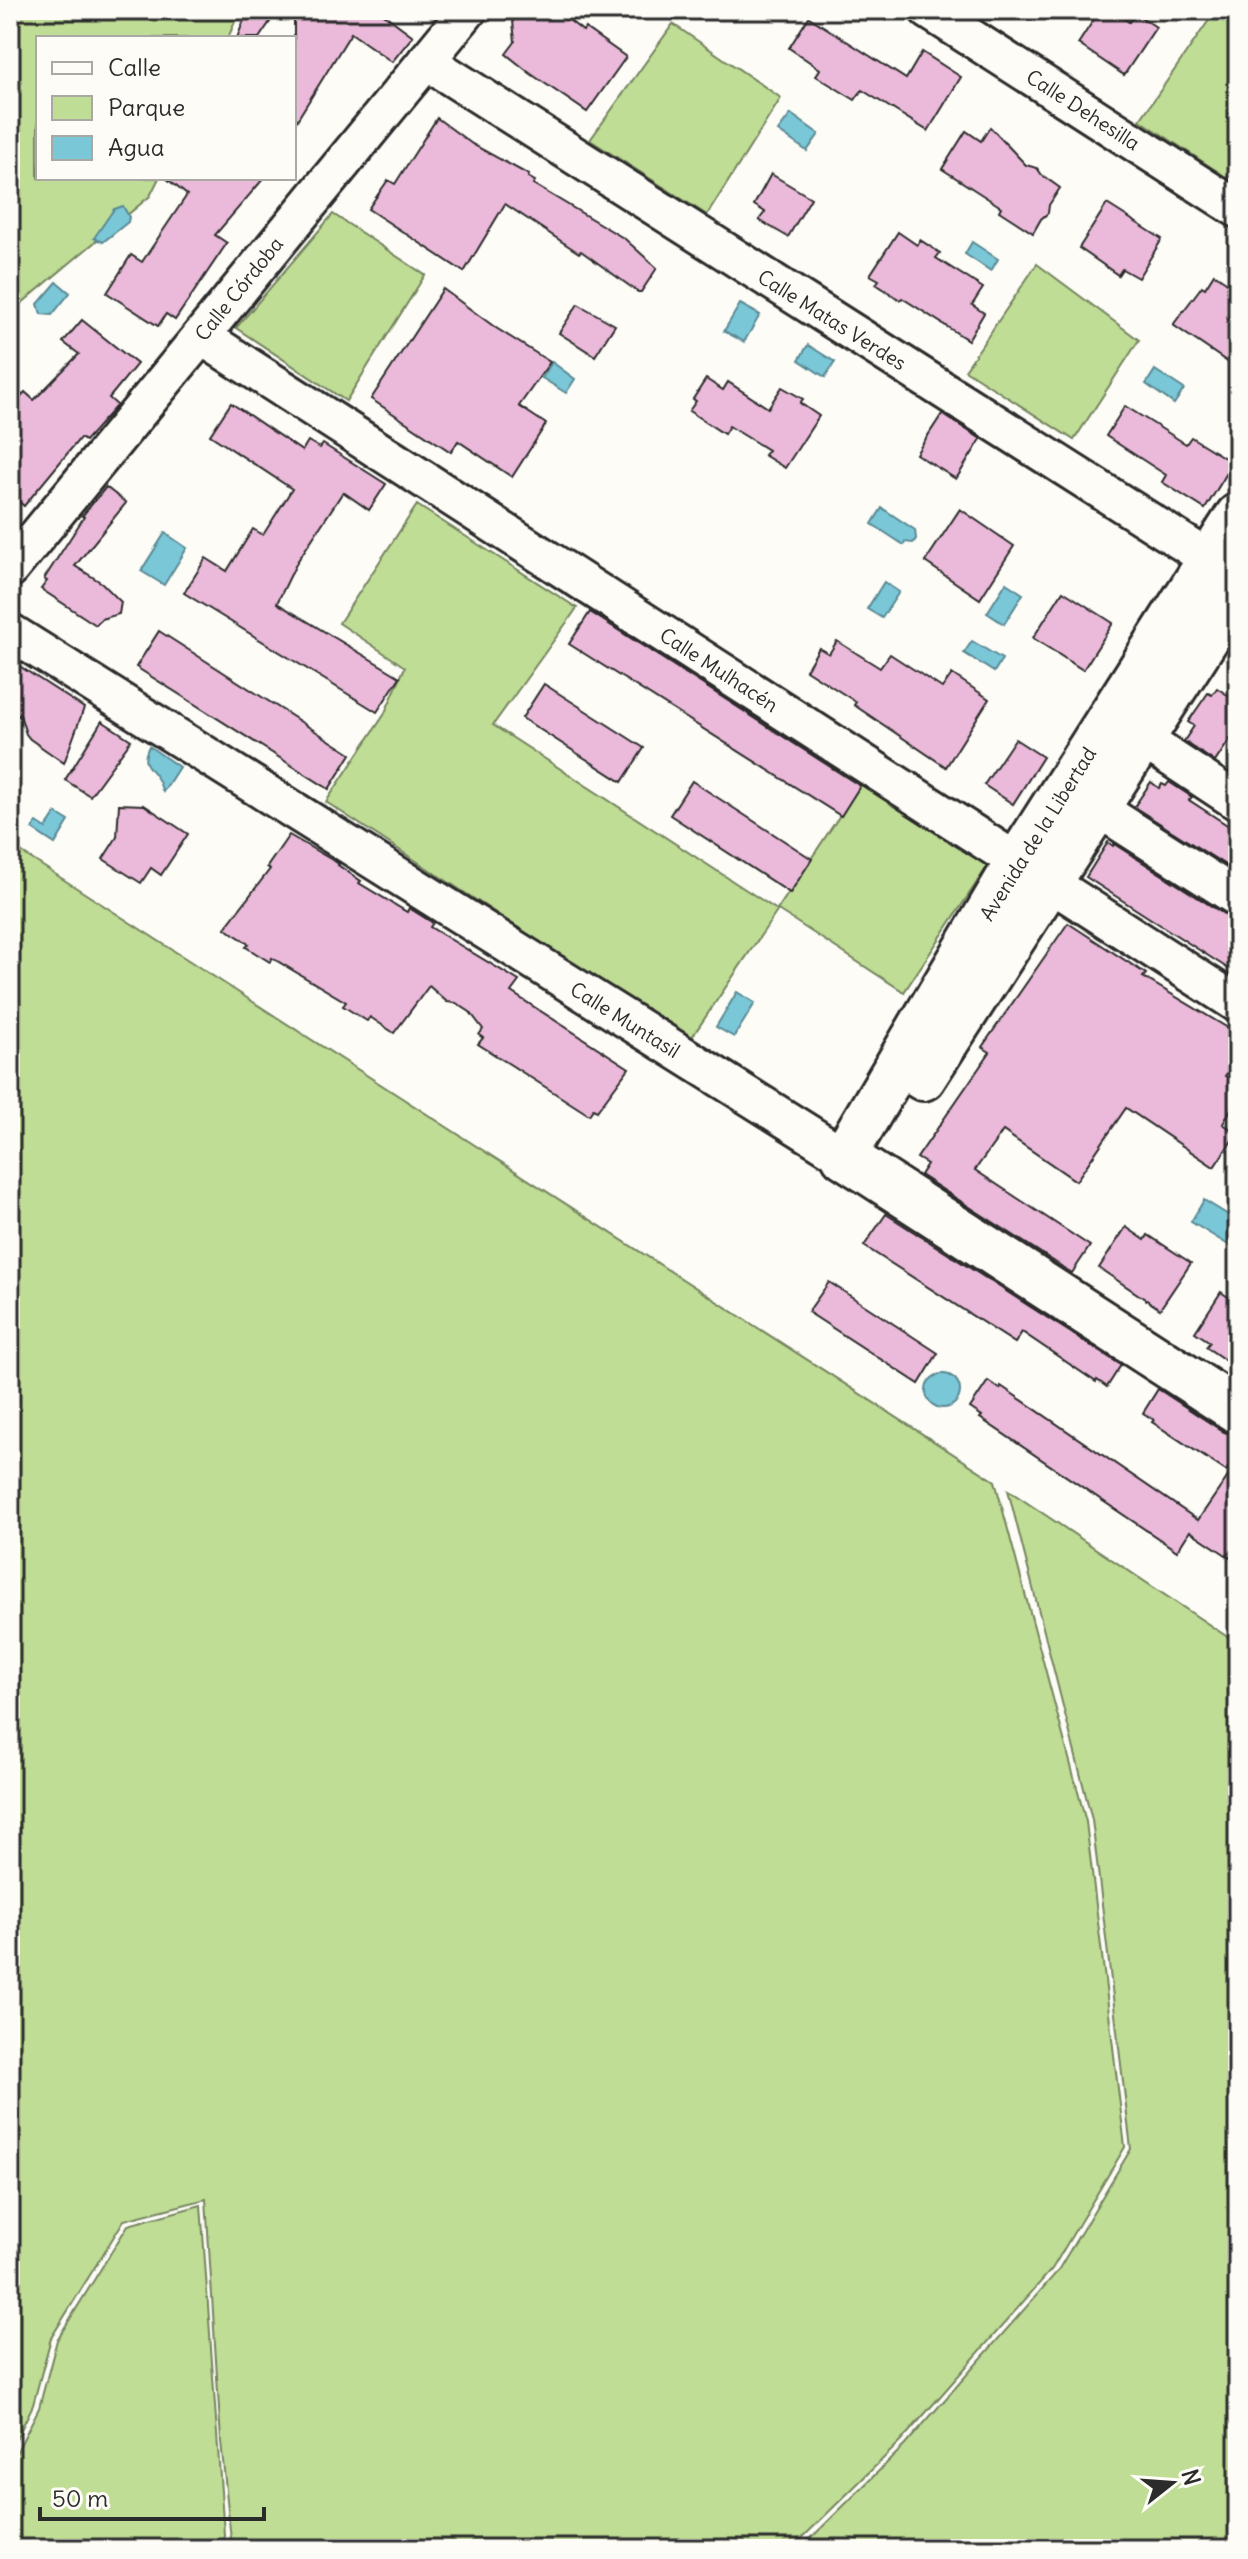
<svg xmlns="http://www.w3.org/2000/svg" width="1248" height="2559" viewBox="0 0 1248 2559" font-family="Delius,sans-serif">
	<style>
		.green { fill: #bfdd95; stroke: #758460; stroke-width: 2 }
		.water { fill: #7ac7d8; stroke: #5a8993; stroke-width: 2 }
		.building { fill: #ebbada; stroke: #2b2b2b; stroke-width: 2 }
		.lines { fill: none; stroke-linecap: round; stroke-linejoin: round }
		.minor-casing { stroke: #2b2b2b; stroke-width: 42 }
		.tertiary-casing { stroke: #2b2b2b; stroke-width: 50 }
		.minor { stroke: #fdfcf7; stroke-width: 36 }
		.tertiary { stroke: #fdfcf7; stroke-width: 44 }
		.labels { text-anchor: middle; stroke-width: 7; stroke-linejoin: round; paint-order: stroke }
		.street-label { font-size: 20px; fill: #2b2b2b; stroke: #fdfcf7 }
	</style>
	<rect width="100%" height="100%" fill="#fdfcf7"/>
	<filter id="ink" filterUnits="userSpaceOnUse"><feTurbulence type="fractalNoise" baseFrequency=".0125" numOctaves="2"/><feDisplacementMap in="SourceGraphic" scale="16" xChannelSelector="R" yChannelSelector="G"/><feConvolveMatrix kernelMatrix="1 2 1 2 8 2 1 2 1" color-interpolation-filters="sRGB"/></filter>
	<g filter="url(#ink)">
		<g class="green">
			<path d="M10 10H240L228 38H38V178H159L150 196 10 313Z"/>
			<path d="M1216 10H1238V185L1140 120Z"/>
			<path d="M673 24 781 98 707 215 590 140Z"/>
			<path d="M333 214 425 275 346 401 236 328Z"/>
			<path d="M1037 264 1139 340 1074 440 965 370Z"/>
			<path d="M417 505 577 608 493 725 777 910 866 776 993 858 904 992 778 910 690 1040 326 802 384 715 405 667 339 623Z"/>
			<path d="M10 845 995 1481 1086 1822 1125 2147 1052 2269 901 2441 791 2549H232L221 2441 206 2199 124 2220 51 2338 33 2405 10 2452Z"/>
			<path d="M1008 1490 1238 1644V2549H800L905 2445 1057 2272 1131 2149 1092 1820Z"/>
			<path d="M201 2205 225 2549H10V2465L39 2408 57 2340 128 2225Z"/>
		</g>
		<g class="water">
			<path d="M791 114 819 134 807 151 778 131Z"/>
			<path d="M123 206 129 217 128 222 103 242 94 238 114 209Z"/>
			<path d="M972 242 998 259 991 271 965 254Z"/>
			<path d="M57 282 70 293 52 315 41 314 38 304Z"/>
			<path d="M740 304 760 315 744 342 724 331Z"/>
			<path d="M808 345 835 362 825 377 799 360Z"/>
			<path d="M552 362 575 379 566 393 542 378Z"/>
			<path d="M1155 370 1184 389 1174 404 1146 384Z"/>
			<path d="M882 508 915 530 916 539 913 543 905 542 904 545 872 524Z"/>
			<path d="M165 533 187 548 164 585 141 571Z"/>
			<path d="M884 582 899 592 882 618 867 609Z"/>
			<path d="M1006 583 1023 594 1004 624 987 613Z"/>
			<path d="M972 641 1002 659 994 672 964 653Z"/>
			<path d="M149 746 179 767 163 792C161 788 160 782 157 778 149 765 140 765 149 746Z"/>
			<path d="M56 813 69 821 55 844 32 829 37 822 46 828Z"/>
			<path d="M737 992 755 1003 734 1037 716 1027Z"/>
			<path d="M1204 1200 1238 1221V1245L1235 1249 1191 1222Z"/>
			<circle cx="943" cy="1391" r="17"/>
		</g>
		<g class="building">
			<path d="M248 10H278L259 38H237Z"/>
			<path d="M294 10H378L413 36 392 62 351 33 294 125Z"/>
			<path d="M512 10H556L583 31 585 28 626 57 587 112 531 74 506 54 515 42Z"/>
			<path d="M1100 10H1112L1129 22 1135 13 1156 27 1124 75 1078 44Z"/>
			<path d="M809 17 906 79 922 52 961 77 928 131 862 90 855 100 816 76 820 69 789 48Z"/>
			<path d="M437 118 472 144 529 175 528 177 535 181 533 184 625 239 657 268 641 292H638L581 251 579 253 505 204 464 272 368 209 388 180 395 184Z"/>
			<path d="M990 127 1026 165 1037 168 1042 175 1060 188 1049 205 1048 213 1041 219 1033 233 999 211 1001 207 942 169 966 131 981 141Z"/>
			<path d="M771 174 811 198 788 237 759 220 765 212 754 205Z"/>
			<path d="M166 178H264L215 235 227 243 175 320 166 314 158 326 107 293 131 255 142 262 187 195Z"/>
			<path d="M1107 204 1162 239 1138 278 1122 269 1118 275 1079 248Z"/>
			<path d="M898 232 917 245 920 240 940 253 936 258 983 288 972 305 984 313 968 340 902 298 900 300 876 284 879 280 870 275Z"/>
			<path d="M1214 274 1238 290V369L1173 325 1202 286 1205 288Z"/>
			<path d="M443 289 496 328 550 362 519 406 546 424 512 477 458 441 451 452 371 399Z"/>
			<path d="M578 304 615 325 595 356 559 333Z"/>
			<path d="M82 320 137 364 109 398 117 405 85 441 80 438 24 506 10 494V410L25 392 34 400 79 354 63 342Z"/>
			<path d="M706 379 723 390 728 382 768 408 782 387 803 399 800 403 819 416 785 468 764 455 768 450 729 426 724 434 689 411 696 401 693 399Z"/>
			<path d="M231 403 302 451 308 441 320 448 323 444 386 484 369 510 343 492 297 562 277 603 400 677 377 712 184 593 206 558 227 571 253 529 263 535 292 489 210 435Z"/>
			<path d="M1125 406 1186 444 1191 437 1233 463 1205 509 1162 482 1166 475 1106 436Z"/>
			<path d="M942 414 981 439 956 479 916 454Z"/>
			<path d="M106 487 126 503 75 566 102 583 121 602 119 614 101 619 96 625 41 589 47 581 44 579 84 517 82 516Z"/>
			<path d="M960 509 1014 546 980 599 925 562Z"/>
			<path d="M1063 591 1113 623 1083 670 1033 638Z"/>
			<path d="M590 612 860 786 841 816 569 644Z"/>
			<path d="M159 631 351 754 329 789 136 667Z"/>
			<path d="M837 641 880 668 890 654 942 688 952 674 989 699 946 767 854 705 856 702 806 670 819 648 829 654Z"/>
			<path d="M10 660 84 708 64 763 30 739 26 734 20 715 10 718Z"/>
			<path d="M544 684 644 748 622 782 522 718Z"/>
			<path d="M1217 688 1238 702V727L1215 762 1184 741 1194 726 1188 722 1208 693 1212 695Z"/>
			<path d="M102 721 131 740 90 796 65 780Z"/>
			<path d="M1015 739 1043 757 1013 804 984 785Z"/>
			<path d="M692 781 812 859 790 893 670 815Z"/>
			<path d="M1151 782 1159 788 1162 784 1166 786 1169 782 1192 797 1189 800 1238 832V873L1134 807Z"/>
			<path d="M119 804 144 805 188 834 161 875 151 868 141 883 103 859 117 837Z"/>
			<path d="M289 835 339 864 338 865 361 881 359 883 407 912 409 908 433 923 430 927 519 981 511 992 629 1068 597 1111 593 1109 589 1115 478 1044 483 1038 479 1035 483 1029 470 1012 456 1003 447 1002 429 986 394 1033 370 1017 367 1021 354 1013 343 1006 346 1002 272 958 270 962 257 954 246 947 249 944 225 928 270 869 267 867Z"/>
			<path d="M1108 842 1113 846 1114 844 1227 916 1238 919V975L1086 877Z"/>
			<path d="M1068 923 1146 974 1143 977 1238 1034V1057L1225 1076 1238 1085V1096L1223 1124 1237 1133 1214 1167 1126 1108 1076 1181 1003 1131 975 1170 1090 1246 1072 1273 920 1175 927 1164 917 1158 990 1052 982 1047Z"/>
			<path d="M886 1214 1121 1365 1107 1387 1097 1380 1096 1382 1022 1332 1015 1343 864 1246Z"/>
			<path d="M1126 1227 1145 1240 1148 1235 1191 1263 1160 1309 1099 1268Z"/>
			<path d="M829 1282 938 1353 919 1384 808 1312Z"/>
			<path d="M1221 1292 1238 1304V1369L1206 1347 1210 1342 1195 1332Z"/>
			<path d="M988 1381 1000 1389 1001 1386 1198 1520 1238 1462V1563L1190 1531 1177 1551 980 1418 982 1416 970 1408Z"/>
			<path d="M1158 1389 1224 1432 1238 1436V1453L1226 1471 1152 1422 1154 1420 1143 1413Z"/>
		</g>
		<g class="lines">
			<defs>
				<g id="minor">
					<path d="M928 10 1238 209"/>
					<path d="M426 61 1231 573"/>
					<path d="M201 336 1238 1004"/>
					<path d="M10 569 468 10"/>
					<path d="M10 632 844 1156"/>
					<path d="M1141 738 1238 802"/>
					<path d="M1096 807 1238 898"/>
				</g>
				<g id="tertiary">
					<path d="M1238 516 1018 862 844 1156 1238 1411"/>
					<path d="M923 1078 1238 589"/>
				</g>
			</defs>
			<use href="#minor" class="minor-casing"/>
			<use href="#tertiary" class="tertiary-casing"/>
			<use href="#minor" class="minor"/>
			<use href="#tertiary" class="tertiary"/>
		</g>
	</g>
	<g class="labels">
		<g class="street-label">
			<text transform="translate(1083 110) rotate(33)" y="7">Calle Dehesilla</text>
			<text transform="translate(239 289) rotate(-51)" y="7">Calle Córdoba</text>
			<text transform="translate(832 320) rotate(32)" y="7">Calle Matas Verdes</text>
			<text transform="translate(719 670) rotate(33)" y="7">Calle Mulhacén</text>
			<text transform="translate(1038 834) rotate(-58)" y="7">Avenida de la Libertad</text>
			<text transform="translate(625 1020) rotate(32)" y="7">Calle Muntasil</text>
		</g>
	</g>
	<rect width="1248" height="2559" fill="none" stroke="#fdfcf7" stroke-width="40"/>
	<rect x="20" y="20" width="1208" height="2519" fill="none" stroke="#2b2b2b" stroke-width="3" filter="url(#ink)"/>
	<rect x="36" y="36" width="260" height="144" fill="#fdfcf7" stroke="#a9a8a5" stroke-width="2"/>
	<rect x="52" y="62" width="40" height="12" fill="#fdfcf7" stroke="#a9a8a5" stroke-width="2"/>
	<text x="108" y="76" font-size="24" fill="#2b2b2b">Calle</text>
	<rect x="52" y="96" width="40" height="24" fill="#bfdd95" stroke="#a9a8a5" stroke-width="2"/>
	<text x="108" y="116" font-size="24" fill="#2b2b2b">Parque</text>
	<rect x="52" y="136" width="40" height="24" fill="#7ac7d8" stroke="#a9a8a5" stroke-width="2"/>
	<text x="108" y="156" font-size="24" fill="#2b2b2b">Agua</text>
	<g transform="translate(1172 2483) rotate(73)" stroke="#fdfcf7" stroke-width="6" paint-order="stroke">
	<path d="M0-6L14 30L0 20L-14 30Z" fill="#2b2b2b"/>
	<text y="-12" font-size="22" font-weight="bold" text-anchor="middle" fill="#2b2b2b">N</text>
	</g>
	<path d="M40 2507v12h224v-12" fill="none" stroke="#2b2b2b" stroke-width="4"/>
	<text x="52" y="2507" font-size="24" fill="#2b2b2b" stroke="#fdfcf7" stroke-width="6" paint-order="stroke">50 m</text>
</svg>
